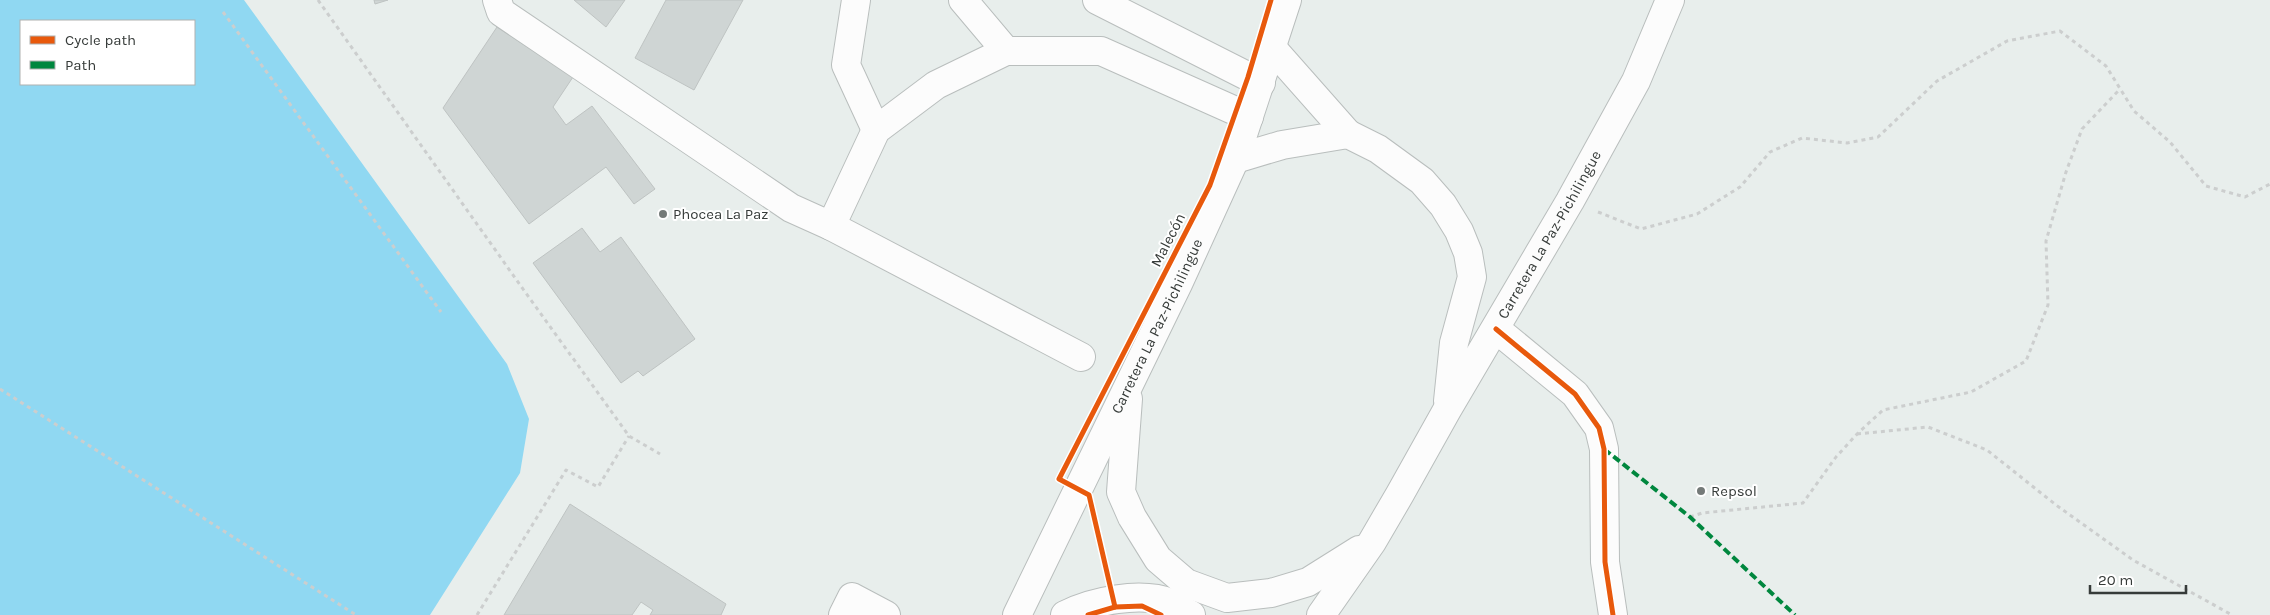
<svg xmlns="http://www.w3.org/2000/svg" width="2270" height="615" viewBox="0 0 2270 615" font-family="Karla,sans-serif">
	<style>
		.water { fill: #90d8f2; fill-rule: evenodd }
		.building { fill: #cfd5d4; stroke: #bec3c2 }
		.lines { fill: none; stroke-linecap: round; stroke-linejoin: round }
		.minor-casing { stroke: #b9bebd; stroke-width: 30 }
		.major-casing { stroke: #b9bebd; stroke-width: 30 }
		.path { stroke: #cccece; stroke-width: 3; stroke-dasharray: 4 4; stroke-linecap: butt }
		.minor { stroke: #fcfcfc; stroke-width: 28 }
		.major { stroke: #fcfcfc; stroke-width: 28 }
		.quiet { stroke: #00873e; stroke-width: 4; stroke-dasharray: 8 4; stroke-linecap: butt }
		.cycleway-casing { stroke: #fff; stroke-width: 8 }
		.cycleway { stroke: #e8590c; stroke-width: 5 }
		.poi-dot { fill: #747a78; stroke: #fff; stroke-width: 2 }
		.labels { text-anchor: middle; stroke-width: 4; stroke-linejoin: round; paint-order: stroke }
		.poi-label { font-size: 15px; fill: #363b39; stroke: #fff; text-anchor: start }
		.street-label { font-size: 15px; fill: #363b39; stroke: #fff }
	</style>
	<rect width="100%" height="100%" fill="#e8eeec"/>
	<path class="water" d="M0 0H244L507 364 529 419 520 473 430 615H0ZM21 21H194V84H21Z"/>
	<g class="building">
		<path d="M374 0H388L375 4Z"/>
		<path d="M574 0H625L606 27Z"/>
		<path d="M666 0H743L694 90 635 58Z"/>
		<path d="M497 27 573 77 553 107 566 125 592 106 655 189 634 204 606 167 529 224 443 108Z"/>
		<path d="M582 228 600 252 621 237 695 339 643 376 638 371 621 383 533 263Z"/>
		<path d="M570 504 726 604 721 615H650L653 610 641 602 632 615H504Z"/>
	</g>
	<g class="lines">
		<defs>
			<g id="minor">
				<path d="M497 0 501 12 791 208 831 226 876 130 936 85 1006 51H1101L1249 117"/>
				<path d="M856 0 846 65 876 130"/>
				<path d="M963 0 1006 51"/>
				<path d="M1097 0 1261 83"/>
				<path d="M831 226 1081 357"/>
				<path d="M1496 329 1575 394 1599 428 1604 449 1605 562 1613 615"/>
				<path d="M843 615 852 597 886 615"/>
			</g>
			<g id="major">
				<path d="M1272 48 1348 134"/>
				<path d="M1235 159 1282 145 1348 134 1378 149 1422 181 1443 205 1459 231 1468 253 1472 277 1454 343 1448 401"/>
				<path d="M1128 399 1121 492 1132 517 1158 559 1186 583 1227 598 1271 593 1308 582 1359 550"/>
				<path id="s1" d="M1017 615 1178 284 1235 159 1287 0"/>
				<path d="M1065 615C1092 601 1141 591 1171 603 1178 606 1184 611 1191 615"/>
				<path id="s2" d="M1321 615 1372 542 1400 494 1447 410 1570 201 1636 81 1670 0"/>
			</g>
		</defs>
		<use href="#minor" class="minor-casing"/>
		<use href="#major" class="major-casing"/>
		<g class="path">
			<path d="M318 0 523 289 629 436 660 454"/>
			<path d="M223 12 441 312"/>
			<path d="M1598 212 1641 229 1697 214 1740 187 1770 152 1802 138 1847 143 1878 137 1937 81 2007 41 2060 31 2106 66 2134 111 2170 142 2206 186 2245 197 2270 184"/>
			<path d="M0 389 356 615"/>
			<path d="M1857 434 1928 427 1987 450 2056 505 2133 560 2232 615"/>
			<path d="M1690 517 1702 513 1803 503 1836 457 1857 434 1883 410 1971 392 2026 361 2048 305 2046 241 2066 172 2082 129 2120 89"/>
			<path d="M477 615 566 470 598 487 629 436"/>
		</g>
		<use href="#minor" class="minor"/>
		<use href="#major" class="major"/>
		<path class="quiet" d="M1604 449 1690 517 1795 615"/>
		<defs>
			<g id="cycleway">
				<path d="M1496 329 1575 394 1599 428 1604 449 1605 562 1613 615"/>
				<path d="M1115 607 1089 495 1059 479 1210 185 1248 77 1271 0"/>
				<path d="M1088 615 1115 607 1142 606 1161 615"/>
			</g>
		</defs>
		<use href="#cycleway" class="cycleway-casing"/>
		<use href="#cycleway" class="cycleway"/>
	</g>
	<g class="poi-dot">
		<circle cx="663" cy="214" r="5"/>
		<circle cx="1701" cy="491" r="5"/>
	</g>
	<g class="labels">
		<g class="poi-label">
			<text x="673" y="219">Phocea La Paz</text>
			<text x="1711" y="496">Repsol</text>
		</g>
		<g class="street-label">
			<text dy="5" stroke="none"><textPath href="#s2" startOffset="444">Carretera La Paz-Pichilingue</textPath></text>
			<text transform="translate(1168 240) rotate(-63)" y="5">Malecón</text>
			<text dy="5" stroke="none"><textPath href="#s1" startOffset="321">Carretera La Paz-Pichilingue</textPath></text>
		</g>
	</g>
	<rect x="20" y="20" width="175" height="65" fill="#ffffff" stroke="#afb1b0"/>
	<rect x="30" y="36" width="25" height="8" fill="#e8590c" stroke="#afb1b0"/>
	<text x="65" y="45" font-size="15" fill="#363b39">Cycle path</text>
	<rect x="30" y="61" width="25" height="8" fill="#00873e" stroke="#afb1b0"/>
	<text x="65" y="70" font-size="15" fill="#363b39">Path</text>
	<path d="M2090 585v8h96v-8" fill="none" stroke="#363b39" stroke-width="2.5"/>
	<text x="2098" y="585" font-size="15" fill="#363b39" stroke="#ffffff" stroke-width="4" paint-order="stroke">20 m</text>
</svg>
